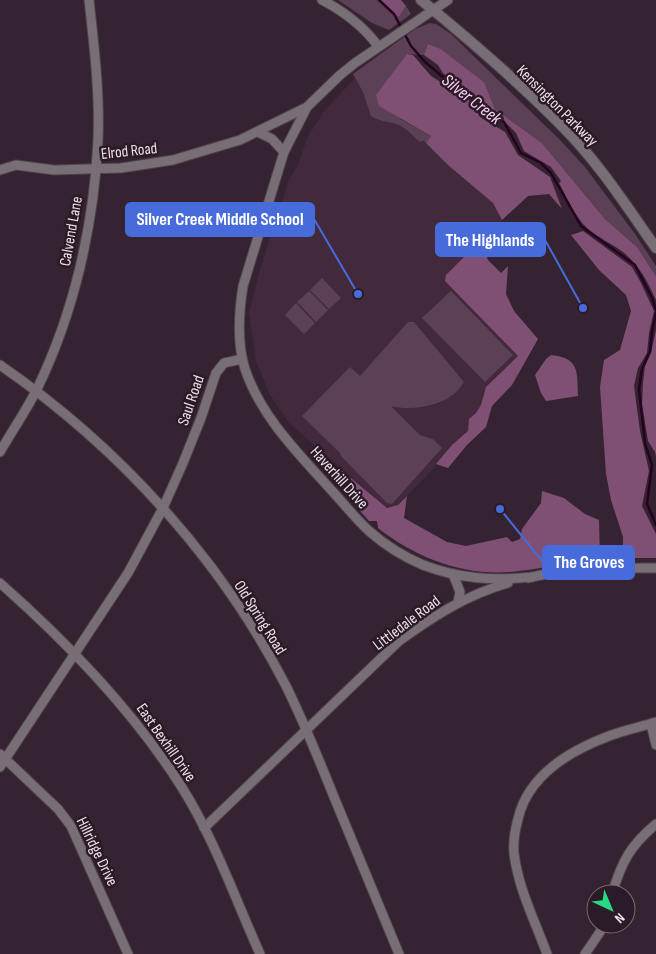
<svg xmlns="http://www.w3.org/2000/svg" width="656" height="954" viewBox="0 0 656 954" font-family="'Sofia Sans Condensed',sans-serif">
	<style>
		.built { fill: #422a3c }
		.green { fill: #5c4055 }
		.forest { fill: #7f5074 }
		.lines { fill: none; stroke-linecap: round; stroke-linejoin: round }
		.stream { stroke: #280121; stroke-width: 2.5 }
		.minor-casing { stroke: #52414e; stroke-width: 11 }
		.tertiary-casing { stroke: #52414e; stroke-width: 12 }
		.minor { stroke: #786e75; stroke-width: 9 }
		.tertiary { stroke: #786e75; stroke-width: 10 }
		.labels { text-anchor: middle; stroke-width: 5; stroke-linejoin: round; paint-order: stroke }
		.street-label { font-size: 16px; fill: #ede0e9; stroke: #2b1a27 }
		.water-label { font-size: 18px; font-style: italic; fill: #fccff0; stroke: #2b1a27 }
		.leader { fill: none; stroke: #476bdb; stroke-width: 2 }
		.callout-dot { fill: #476bdb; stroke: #2b1a27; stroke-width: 2 }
		.callout { fill: #476bdb; stroke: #476bdb; stroke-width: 2 }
		.callout-label { font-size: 18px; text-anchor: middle; font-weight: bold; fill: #fff }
	</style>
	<rect width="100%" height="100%" fill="#352331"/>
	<path class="built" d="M384 54 517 205 446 275 520 356 468 433 398 505 387 508 289 423 270 395 256 361 249 312 260 270 275 222 279 215 288 181 297 167 308 136 325 110 355 78Z"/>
	<g class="green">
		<path d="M338 0H379L394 14 399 17 406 6 411 14 389 30 372 23Z"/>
		<path d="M430 23 436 24 451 34 560 140 585 167 635 234 656 266V276L637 247 605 219 542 143 495 109 484 82 441 49 429 45 424 55 407 54 400 119 431 136 426 143 423 140 420 142C414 137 408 130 401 126 391 121 382 123 371 116L363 92 353 74 415 29Z"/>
		<path d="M322 278 341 298 329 309 310 290Z"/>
		<path d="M309 291 328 310 316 322 297 302Z"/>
		<path d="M451 291 513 355 485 382 422 318Z"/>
		<path d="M296 303 315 323 304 334 285 315Z"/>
		<path d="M408 322H414L464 382C461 386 458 391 454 394 438 407 409 411 391 406L420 435 433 439 442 448 392 504 387 503 340 455 341 454 302 416 350 367 360 376Z"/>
	</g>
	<g class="forest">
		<path d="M379 0H401L406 6 399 17 394 14Z"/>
		<path d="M428 44 441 49 484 82 495 109 542 143 605 219 637 247 656 276V300C648 282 639 265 623 252 612 244 599 238 588 229 575 217 567 198 559 183L561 181 551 167 524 151 516 133 508 125 443 73 438 65 424 55Z"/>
		<path d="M407 54 413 55 431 76 470 101 480 117 505 132 518 155 550 177 562 209 549 194 528 196 502 220 493 203 448 165 426 143 431 136 379 106 376 95Z"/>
		<path d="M583 231 632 267 641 283 654 311 649 333 647 353 638 368 634 386 640 431 649 471 642 506 656 534V558H623V537L611 500 606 474 600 387 604 360 620 350 631 311 626 295 599 270 571 235Z"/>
		<path d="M481 240 488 260 501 273 508 266 506 294 514 311 538 339 512 385 492 406 486 427 467 445 448 468 436 464 452 445 468 431 469 419 476 413 481 405 486 387 518 356 445 281 446 275Z"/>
		<path d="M656 330V457L655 452 648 441 642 404 643 383 645 366 651 353Z"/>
		<path d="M551 355C580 358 577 372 578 396L546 401 541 393 535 375 546 359Z"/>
		<path d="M339 468 387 508 398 505 407 496 404 518 447 542 466 546 507 537 512 542 520 539 522 529 541 503 542 491 564 498 585 514 599 520 600 558 599 561C586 562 573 562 561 564 547 566 533 570 519 571 468 578 417 559 378 528L377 521H369L345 494 338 482Z"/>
	</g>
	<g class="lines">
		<g class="stream">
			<path d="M379 0 394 14 411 46 425 62 455 87 504 122 521 153 541 163 551 173 581 226 635 265 652 298 656 310"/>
			<path d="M656 313 652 332 650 351 642 369 639 389 645 443 652 465 647 504 656 525"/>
		</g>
		<defs>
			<g id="minor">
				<path d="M322 0C343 11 364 27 378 46"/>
				<path d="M448 0 355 63 340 75 307 107 284 152 243 286C239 311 237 344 245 369 261 417 299 454 333 492 344 504 356 519 369 531 385 545 404 557 423 565 460 579 493 581 532 577"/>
				<path d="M258 132 272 139 284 152"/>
				<path d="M0 170 16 165 54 170 121 168 173 160 240 140 305 108"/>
				<path d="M0 365C118 446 221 559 286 686 304 722 319 760 334 797 356 849 377 902 399 954"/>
				<path d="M0 452C12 431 26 411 37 389 74 313 94 225 98 140 100 93 94 46 89 0"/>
				<path d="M453 574 460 592 458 602"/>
				<path d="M528 578C570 567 613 568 656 568"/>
				<path d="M0 583C68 643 132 709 181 786 214 838 235 898 260 954"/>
				<path d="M651 724 656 745"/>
				<path d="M0 754 58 809 71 826 128 954"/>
				<path d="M0 767 128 573 163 508 183 463 201 418 216 373 224 363 242 359"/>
				<path d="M204 828 399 641C434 616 466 595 508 583"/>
				<path d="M612 894C622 861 630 846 656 824"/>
				<path d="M547 954C535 921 518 888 514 853 513 842 515 830 518 819 528 775 569 751 609 736 624 730 641 727 656 722"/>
				<path d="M585 954 600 932 603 924"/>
			</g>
			<path id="tertiary" d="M421 0C470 40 519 82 563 127 599 163 627 207 656 248"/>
		</defs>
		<use href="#minor" class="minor-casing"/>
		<use href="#tertiary" class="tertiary-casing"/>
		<use href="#minor" class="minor"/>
		<use href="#tertiary" class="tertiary"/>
	</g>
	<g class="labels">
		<g class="street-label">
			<text transform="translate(558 105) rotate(45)" y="6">Kensington Parkway</text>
			<text transform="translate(129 150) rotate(-6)" y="6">Elrod Road</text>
			<text transform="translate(70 231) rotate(-80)" y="6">Calvend Lane</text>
			<text transform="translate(190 400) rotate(-71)" y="6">Saul Road</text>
			<text transform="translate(340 477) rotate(48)" y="6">Haverhill Drive</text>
			<text transform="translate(261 617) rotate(58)" y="6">Old Spring Road</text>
			<text transform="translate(406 622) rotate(-37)" y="6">Littledale Road</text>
			<text transform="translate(167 742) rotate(55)" y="6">East Bexhill Drive</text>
			<text transform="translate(98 851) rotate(64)" y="6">Hillridge Drive</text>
		</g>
		<g class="water-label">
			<text transform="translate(472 99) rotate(38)" y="6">Silver Creek</text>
		</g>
	</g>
	<path class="leader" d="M358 294L314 219M583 308L545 240M500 509L543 562"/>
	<g class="callout-dot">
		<circle cx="358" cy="294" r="5"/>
		<circle cx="583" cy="308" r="5"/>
		<circle cx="500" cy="509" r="5"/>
	</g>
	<g class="callout">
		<rect x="126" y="203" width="188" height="33" rx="5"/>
		<rect x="436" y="223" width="109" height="33" rx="5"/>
		<rect x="543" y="546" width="91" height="33" rx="5"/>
	</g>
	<g class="callout-label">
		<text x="220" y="225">Silver Creek Middle School</text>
		<text x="490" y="246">The Highlands</text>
		<text x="589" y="568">The Groves</text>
	</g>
	<g transform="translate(611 909) rotate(136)"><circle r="24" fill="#2b1a27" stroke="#796975"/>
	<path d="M0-4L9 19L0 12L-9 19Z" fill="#28d885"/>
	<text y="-8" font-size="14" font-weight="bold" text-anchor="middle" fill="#ede0e9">N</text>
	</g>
</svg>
